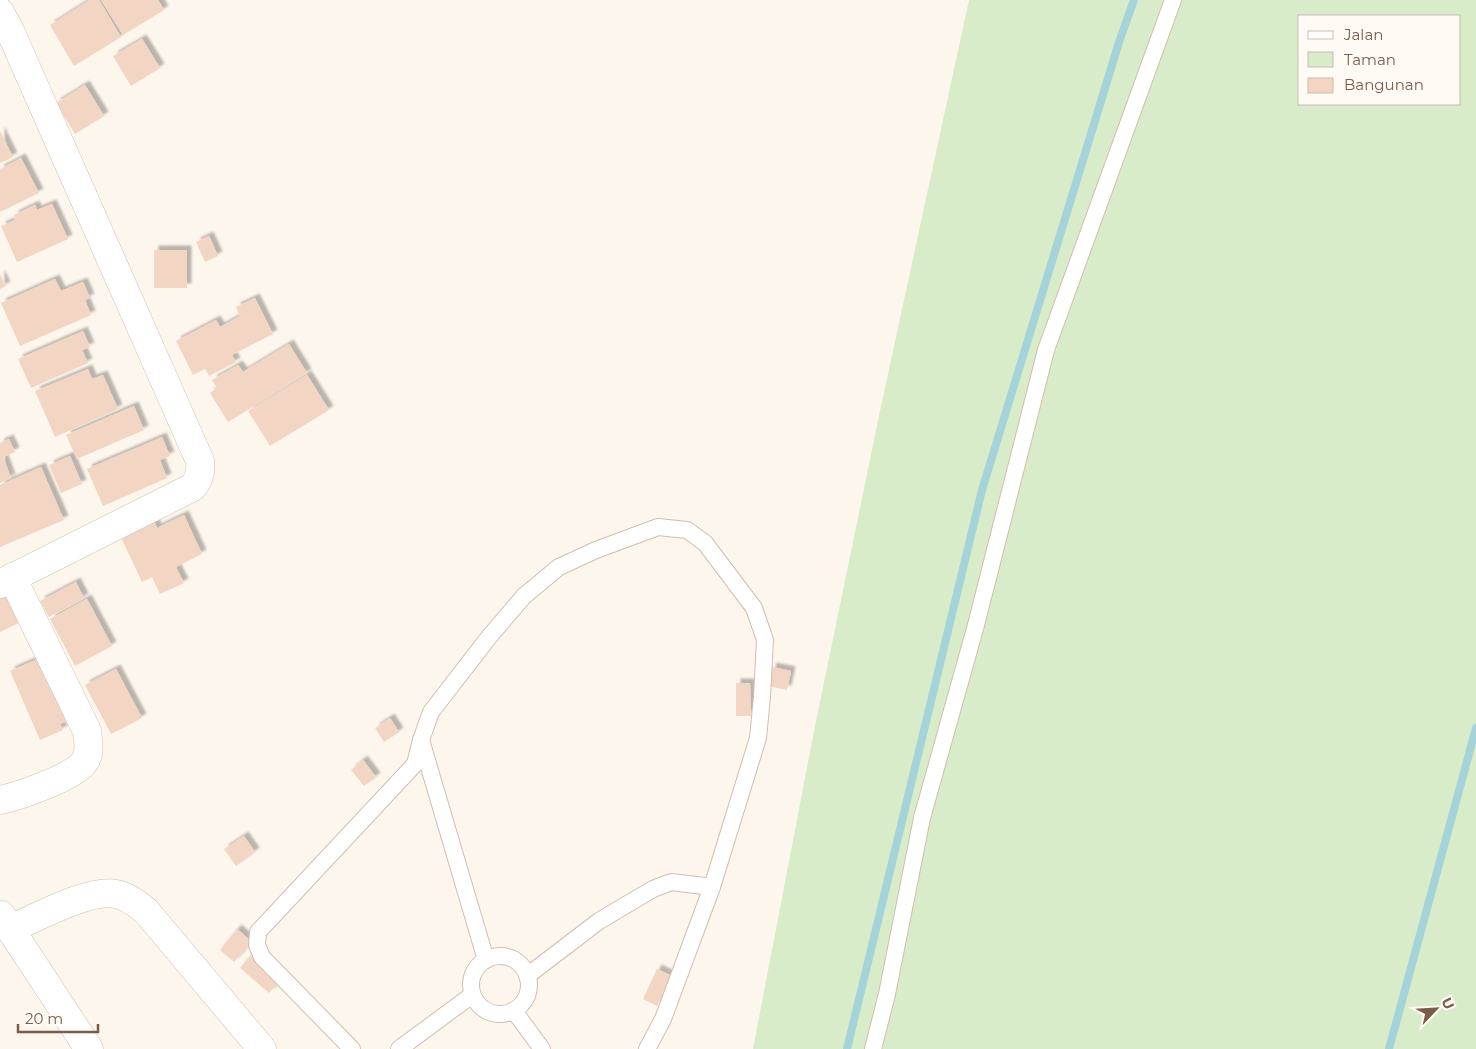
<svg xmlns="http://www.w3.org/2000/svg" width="1476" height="1049" viewBox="0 0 1476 1049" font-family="Montserrat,sans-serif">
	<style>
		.green { fill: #d8ecc9; fill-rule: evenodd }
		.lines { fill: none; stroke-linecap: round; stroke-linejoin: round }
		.stream { stroke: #a5d3da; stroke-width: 8 }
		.building { fill: #f3d5c3; filter: url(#shadow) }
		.lane-casing { stroke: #d1beb0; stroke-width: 18 }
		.street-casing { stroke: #d1beb0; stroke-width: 29 }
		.lane { stroke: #fff; stroke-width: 16 }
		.street { stroke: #fff; stroke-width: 28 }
	</style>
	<defs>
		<filter id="shadow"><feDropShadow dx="4.5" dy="-4.5" stdDeviation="1" flood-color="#0004"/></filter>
	</defs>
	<rect width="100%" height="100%" fill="#fdf6ec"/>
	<path class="green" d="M969 0H1476V1049H753L814 731 880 411ZM1300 16H1460V104H1300Z"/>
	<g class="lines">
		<g class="stream">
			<path d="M847 1049 982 490 1120 39 1134 0"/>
			<path d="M1389 1049 1476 728"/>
		</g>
	</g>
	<g class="building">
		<path d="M90 0H99L121 37 74 66 50 25Z"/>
		<path d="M101 0H158L164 10 123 35Z"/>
		<path d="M142 39 160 68 131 86 113 56Z"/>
		<path d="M85 85 104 116 75 134 56 103Z"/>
		<path d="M0 131 13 157 0 163Z"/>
		<path d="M21 158 39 193 0 212V169Z"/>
		<path d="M52 204 68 239 17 262 1 226 15 220 14 215 35 205 37 210Z"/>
		<path d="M209 236 218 256 205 262 196 242Z"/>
		<rect x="154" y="250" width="33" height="38"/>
		<path d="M0 274 6 286 0 289Z"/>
		<path d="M55 279 61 291 83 282 90 298 85 300 91 315 20 346 1 303Z"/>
		<path d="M255 298 273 334 232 355 236 362 209 376 205 369 193 375 176 341 216 320 220 327 240 316 236 307Z"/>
		<path d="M83 331 90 347 82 350 88 363 31 388 18 359Z"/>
		<path d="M289 344 307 373 228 422 210 393 217 388 212 380 238 365 243 372Z"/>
		<path d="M88 369 92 379 103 375 118 409 55 437 35 391Z"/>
		<path d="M307 375 329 410 270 446 248 411Z"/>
		<path d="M134 406 144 430 77 459 66 435Z"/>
		<path d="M162 437 170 456 160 460 167 478 103 506 87 469Z"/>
		<path d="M9 439 15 452 3 457 11 478 0 483V443Z"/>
		<path d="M70 456 82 484 61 493 49 465Z"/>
		<path d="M41 467 64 520 0 547V485Z"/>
		<path d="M150 511 157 528 184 515 202 554 176 567 184 583 160 594 152 577 142 582 116 527Z"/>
		<path d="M76 582 84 598 49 617 40 601Z"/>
		<path d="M0 585 27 619 0 632Z"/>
		<path d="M87 599 112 646 75 666 50 619Z"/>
		<path d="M45 656 72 719 60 724 63 730 40 740 10 671Z"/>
		<path d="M772 667 791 671 787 690 768 686Z"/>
		<path d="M116 669 142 718 111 734 85 685Z"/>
		<path d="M736 683H750L751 716H736Z"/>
		<path d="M390 718 399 732 384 742 375 728Z"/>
		<path d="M363 760 376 777 364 786 351 770Z"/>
		<path d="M244 836 255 852 236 866 224 849Z"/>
		<path d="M237 929 252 942 234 962 220 950Z"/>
		<path d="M253 953 282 978 269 993 240 968Z"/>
		<path d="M657 969 672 976 657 1006 643 999Z"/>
	</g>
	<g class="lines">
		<defs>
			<g id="lane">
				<path d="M421 740 486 960"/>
				<circle cx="500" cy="985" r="29"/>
				<path d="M527 976 599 921 653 889 671 882 712 887"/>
				<path d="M514 1011 542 1049"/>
				<path d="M352 1049 262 957 257 945 258 932 415 764 421 740 431 712 489 637 524 596 559 567 596 550 658 527 687 530 705 543 754 608 765 640 762 697 758 738 712 887 663 1019 647 1049"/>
				<path d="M399 1049 472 995"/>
				<path d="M873 1049 887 994 922 818 976 625 1046 350 1173 0"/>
			</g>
			<g id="street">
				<path d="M0 12 11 33 200 461C201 472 200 478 193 487L0 584"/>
				<path d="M0 800C19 796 75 777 85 761 91 752 88 741 87 731L12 577"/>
				<path d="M1 915 89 1049"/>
				<path d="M10 929C36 918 90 888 116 894 128 896 137 904 146 911L262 1049"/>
			</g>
		</defs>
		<use href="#lane" class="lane-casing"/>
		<use href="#street" class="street-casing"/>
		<use href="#lane" class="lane"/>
		<use href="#street" class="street"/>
	</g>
	<rect x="1298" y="15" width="162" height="90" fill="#fffaf3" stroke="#cabbb1"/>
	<rect x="1308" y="31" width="25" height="8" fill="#ffffff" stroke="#cabbb1"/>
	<text x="1344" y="40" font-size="15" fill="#7a5c4d">Jalan</text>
	<rect x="1308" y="52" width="25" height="15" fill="#d8ecc9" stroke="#cabbb1"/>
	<text x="1344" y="65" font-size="15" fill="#7a5c4d">Taman</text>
	<rect x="1308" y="78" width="25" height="15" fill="#f3d5c3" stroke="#cabbb1"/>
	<text x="1344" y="90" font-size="15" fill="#7a5c4d">Bangunan</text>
	<g transform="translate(1436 1009) rotate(65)" stroke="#fffaf3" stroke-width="4" paint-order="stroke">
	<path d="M0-4L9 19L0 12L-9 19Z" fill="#7a5c4d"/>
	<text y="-8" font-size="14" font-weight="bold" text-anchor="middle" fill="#7a5c4d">U</text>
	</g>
	<path d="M18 1024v8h80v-8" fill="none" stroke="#7a5c4d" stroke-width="2.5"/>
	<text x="25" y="1024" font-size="15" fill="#7a5c4d" stroke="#fffaf3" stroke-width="4" paint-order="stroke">20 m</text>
</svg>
